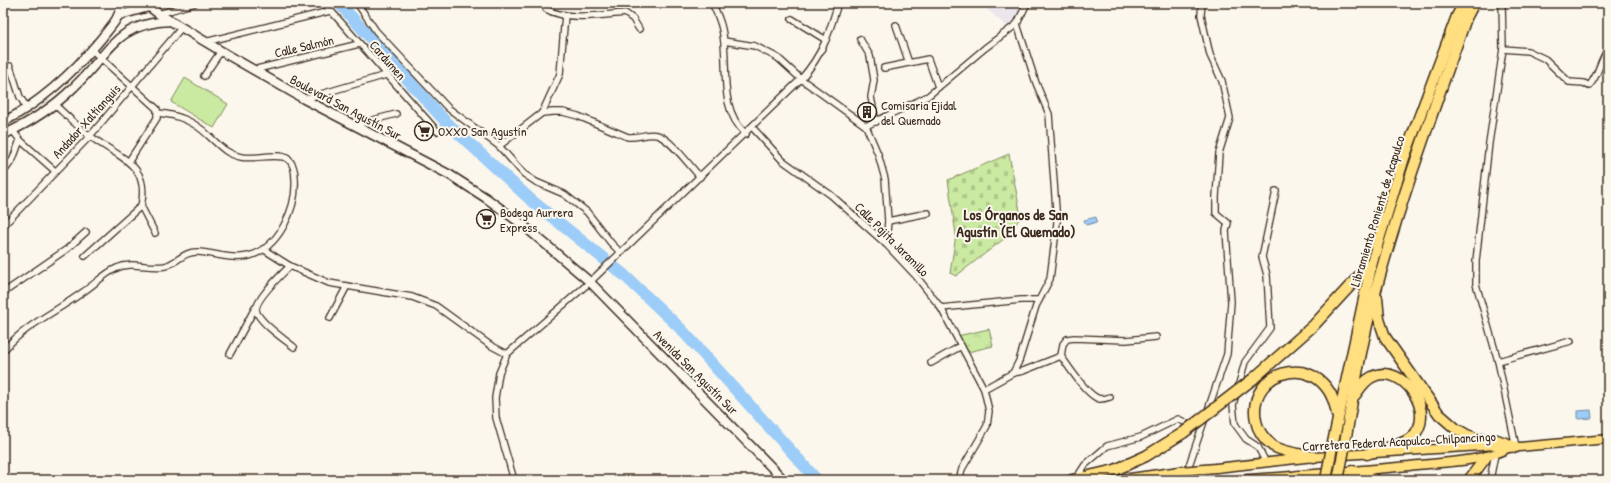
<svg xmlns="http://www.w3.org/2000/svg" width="1611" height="483" viewBox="0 0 1611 483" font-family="'Patrick Hand',sans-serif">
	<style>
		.built { fill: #ebe5ec }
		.grass { fill: #cae9a1; stroke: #828a60 }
		.cemetery { fill: url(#cemetery-stones); stroke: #828a60 }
		.park { fill: url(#park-tufts); stroke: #828a60 }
		.water { fill: #9cccf8; stroke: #758ba1 }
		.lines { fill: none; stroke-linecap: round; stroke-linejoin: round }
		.river { stroke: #9cccf8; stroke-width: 12 }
		.street-casing { stroke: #3b2a1e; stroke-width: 8 }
		.secondary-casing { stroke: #3b2a1e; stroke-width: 11 }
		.primary-casing { stroke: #3b2a1e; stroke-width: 11 }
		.highway-casing { stroke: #3b2a1e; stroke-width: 13 }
		.street { stroke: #fbf7ec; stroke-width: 5.5 }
		.secondary { stroke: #fbf7ec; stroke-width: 8 }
		.primary { stroke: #ffdf80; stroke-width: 8 }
		.highway { stroke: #ffdf80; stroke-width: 10 }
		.primary-bridge-casing { stroke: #3b2a1e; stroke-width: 11; stroke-linecap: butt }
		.highway-bridge-casing { stroke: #3b2a1e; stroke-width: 13; stroke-linecap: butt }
		.primary-bridge { stroke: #ffdf80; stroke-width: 8 }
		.highway-bridge { stroke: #ffdf80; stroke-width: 10 }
		.labels { text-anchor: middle; stroke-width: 4; stroke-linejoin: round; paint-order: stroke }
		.street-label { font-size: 13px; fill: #3b2a1e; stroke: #fbf7ec }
		.poi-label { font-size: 13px; fill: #3b2a1e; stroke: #fbf7ec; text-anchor: start }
		.quarter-label { font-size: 15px; font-weight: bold; fill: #3b2a1e; stroke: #fbf7ec }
	</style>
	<defs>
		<pattern id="cemetery-stones" width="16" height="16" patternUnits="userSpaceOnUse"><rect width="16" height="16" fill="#cae9a1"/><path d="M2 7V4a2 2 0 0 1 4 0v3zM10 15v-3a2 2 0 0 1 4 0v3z" fill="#aec88a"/></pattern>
		<pattern id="park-tufts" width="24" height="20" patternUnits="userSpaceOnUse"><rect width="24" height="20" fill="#cae9a1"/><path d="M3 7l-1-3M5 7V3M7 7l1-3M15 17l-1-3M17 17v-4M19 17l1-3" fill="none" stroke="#aec88a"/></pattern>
	</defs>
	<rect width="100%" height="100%" fill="#fbf7ec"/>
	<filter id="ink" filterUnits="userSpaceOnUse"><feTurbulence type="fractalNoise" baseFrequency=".025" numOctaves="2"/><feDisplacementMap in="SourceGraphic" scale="8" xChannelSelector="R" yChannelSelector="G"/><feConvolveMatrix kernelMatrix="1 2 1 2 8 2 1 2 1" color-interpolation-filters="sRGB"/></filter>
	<g filter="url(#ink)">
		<path class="built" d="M983 3H1025L1016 22 1008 27 988 10Z"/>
		<path class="grass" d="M185 78 228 104 214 128 171 102Z"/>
		<path class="cemetery" d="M1009 154 1021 216 1009 235 956 276 950 273 956 235 948 180Z"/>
		<path class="park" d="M989 329 993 346 964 353 957 336Z"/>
		<g class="water">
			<path d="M1096 217 1097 222 1086 225 1084 220Z"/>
			<path d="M1591 410 1592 418 1578 419V411Z"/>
		</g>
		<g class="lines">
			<path class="river" d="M339 3 445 121 531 200 624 275 681 329 817 480"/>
			<defs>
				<g id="street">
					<path d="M324 3 437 131"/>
					<path d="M357 3 376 31 448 108 499 146 524 174 536 182 564 194 587 212 611 243 620 252"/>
					<path d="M545 3 546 9C566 21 602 15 625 13L633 19 639 29"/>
					<path d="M712 3C716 11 720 20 722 29 730 63 716 107 746 134"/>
					<path d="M1502 3 1503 49 1489 143 1476 261V284L1498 361 1516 447"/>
					<path d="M159 14 195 3"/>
					<path d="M792 19 826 40"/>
					<path d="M896 25 909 63"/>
					<path d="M860 39 870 56 874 80 871 97 876 122"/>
					<path d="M724 41 755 46 778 58 801 79 866 126 878 154 885 179 888 221 886 244"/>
					<path d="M205 42 330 11"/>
					<path d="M1503 49 1528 51 1545 59 1569 82 1584 83 1589 86C1600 73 1599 62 1608 49"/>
					<path d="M92 50 157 109V118L129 161"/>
					<path d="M10 66 20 97 27 108"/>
					<path d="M884 68 928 59 938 87"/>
					<path d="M253 70 359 44"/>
					<path d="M204 76 221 51"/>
					<path d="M304 99 386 75"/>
					<path d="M55 105C66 115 77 126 90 136 117 157 151 163 141 206L85 256"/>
					<path d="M542 113 560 74 565 15"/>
					<path d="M354 125 396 114"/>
					<path d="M866 126 928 96 985 48 1017 24"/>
					<path d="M752 127 782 160 831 195 886 244 916 276 941 308 984 389 989 411 987 426 962 469 959 480"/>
					<path d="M13 131 20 140 55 171"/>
					<path d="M499 146 542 113 553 112H563L578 116 628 137C638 138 647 133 657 135 670 138 690 166 700 177"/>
					<path d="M3 173 13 159 20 140"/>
					<path d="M141 206 155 233"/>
					<path d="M888 221 928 213"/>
					<path d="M3 226 90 136 182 27"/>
					<path d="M263 249 290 266 329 283 412 297 436 306 490 345 507 354"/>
					<path d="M290 266C282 274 251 303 257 313 263 325 284 339 294 347"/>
					<path d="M3 293 67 249 86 232"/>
					<path d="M941 308 1021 300H1039"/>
					<path d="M330 318 347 286"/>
					<path d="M3 351C25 325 56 312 83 292 94 285 105 273 117 268 132 261 149 269 165 266 177 263 184 251 198 252 214 253 233 260 249 256 279 248 297 208 295 179 295 172 294 164 288 159 279 152 253 160 241 157 226 154 220 146 209 136 194 121 178 115 158 113"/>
					<path d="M230 354 255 308"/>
					<path d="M1498 361 1571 341"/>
					<path d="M931 363 961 346"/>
					<path d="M1013 373 1019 361 1036 306 1050 279 1057 223 1049 114 1036 83 1017 24 1027 3"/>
					<path d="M984 389 1013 373 1023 371 1061 356"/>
					<path d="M1110 397C1107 398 1104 399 1100 399 1088 397 1068 366 1061 356L1063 344 1067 339 1074 338 1126 340 1156 337"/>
					<path d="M1266 463 1258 447 1246 439 1235 424 1233 405 1245 362 1270 328 1267 275 1262 257 1276 191"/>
					<path d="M1076 479 1085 465 1107 446 1141 437 1178 419 1193 426"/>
					<path d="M514 480 496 418 495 398 499 373 507 354 590 282 801 79C823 54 829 34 838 3"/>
					<path d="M1184 480 1227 354 1231 302 1226 231 1228 223 1216 213V197L1219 153 1230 118 1222 81 1210 55 1201 15 1202 3"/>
					<path d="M1490 480 1495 454"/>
				</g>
				<g id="secondary">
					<path d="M144 3 159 14 221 51 304 99 450 175 486 198 523 225 590 282 784 480"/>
					<path d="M120 15 149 7"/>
					<path d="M3 122C42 102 73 73 101 39 111 26 119 20 122 3"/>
					<path d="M3 135C29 123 53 108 74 87 110 53 115 23 171 21"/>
				</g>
				<g id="primary">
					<path d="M1216 468 1314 457 1496 445 1508 448 1608 439"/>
					<path d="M1116 480 1180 471"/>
					<path d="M1238 480C1295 476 1352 471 1409 466 1441 462 1479 463 1508 448"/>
				</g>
				<g id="highway">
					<path d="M1377 298 1379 319 1385 337 1439 414 1455 428 1467 435 1478 439 1497 440 1516 447"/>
					<path d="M1253 379 1314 325 1372 262"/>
					<path d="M1355 395C1360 388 1364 381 1372 377 1403 361 1439 415 1411 438 1399 447 1381 449 1367 454"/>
					<path d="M1332 447 1372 262 1404 158 1457 16 1464 3"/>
					<path d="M1344 449C1353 394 1362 339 1377 286 1402 195 1435 106 1466 18L1474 3"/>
					<path d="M1314 457C1301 454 1285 453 1273 446 1265 440 1258 431 1256 421 1245 367 1327 347 1337 415"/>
					<path d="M1352 471 1375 480"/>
					<path d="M1072 480 1115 470 1146 456 1183 433"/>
					<path d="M1288 480 1298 476"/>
					<path d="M1469 480 1486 457"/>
				</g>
			</defs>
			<use href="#street" class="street-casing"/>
			<use href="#secondary" class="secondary-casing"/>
			<use href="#primary" class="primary-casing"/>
			<use href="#highway" class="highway-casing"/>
			<use href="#street" class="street"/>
			<use href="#secondary" class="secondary"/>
			<use href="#primary" class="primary"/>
			<use href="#highway" class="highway"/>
			<defs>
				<path id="primary-bridge" d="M1180 471 1216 468"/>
				<g id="highway-bridge">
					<path d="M1183 433 1253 379"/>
					<path d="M1326 480 1332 447"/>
					<path d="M1338 480 1344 449"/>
				</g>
			</defs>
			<use href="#primary-bridge" class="primary-bridge-casing"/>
			<use href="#highway-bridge" class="highway-bridge-casing"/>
			<use href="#primary-bridge" class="primary-bridge"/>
			<use href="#highway-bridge" class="highway-bridge"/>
		</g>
	</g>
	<defs>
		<symbol id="building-ring" viewBox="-11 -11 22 22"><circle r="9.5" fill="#fbf7ec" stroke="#3b2a1e" stroke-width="1.5"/><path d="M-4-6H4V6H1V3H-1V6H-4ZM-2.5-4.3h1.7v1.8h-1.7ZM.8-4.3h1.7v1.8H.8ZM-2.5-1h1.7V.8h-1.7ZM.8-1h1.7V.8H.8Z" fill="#3b2a1e"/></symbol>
		<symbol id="supermarket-ring" viewBox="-11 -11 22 22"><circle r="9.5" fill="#fbf7ec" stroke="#3b2a1e" stroke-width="1.5"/><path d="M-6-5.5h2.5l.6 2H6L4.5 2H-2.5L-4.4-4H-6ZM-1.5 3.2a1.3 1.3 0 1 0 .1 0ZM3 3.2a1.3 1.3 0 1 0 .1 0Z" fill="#3b2a1e"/></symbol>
	</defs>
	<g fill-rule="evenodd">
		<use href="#building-ring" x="856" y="101" width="22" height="22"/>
		<use href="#supermarket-ring" x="413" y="120" width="22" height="22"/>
		<use href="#supermarket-ring" x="475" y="208" width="22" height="22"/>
	</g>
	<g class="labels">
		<g class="street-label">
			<text transform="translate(304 46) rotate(-13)" y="5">Calle Salmón</text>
			<text transform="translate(388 60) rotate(49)" y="5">Cardumen</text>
			<text transform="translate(346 107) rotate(28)" y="5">Boulevard San Agustín Sur</text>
			<text transform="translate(86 121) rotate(-48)" y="5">Andador Xaltianguis</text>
			<text transform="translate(1377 211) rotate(-73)" y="5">Libramiento Poniente de Acapulco</text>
			<text transform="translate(892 239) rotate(45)" y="5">Calle Pajita Jaramillo</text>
			<text transform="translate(696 372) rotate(45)" y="5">Avenida San Agustín Sur</text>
			<text transform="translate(1399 441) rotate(-3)" y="5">Carretera Federal Acapulco-Chilpancingo</text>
		</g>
		<g class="poi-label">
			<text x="881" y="110">Comisaria Ejidal<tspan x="881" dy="15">del Quemado</tspan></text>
			<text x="438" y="136">OXXO San Agustín</text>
			<text x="500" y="217">Bodega Aurrera<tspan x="500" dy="15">Express</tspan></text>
		</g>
		<g class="quarter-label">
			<text x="1016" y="220">Los Órganos de San<tspan x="1016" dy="17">Agustín (El Quemado)</tspan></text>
		</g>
	</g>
	<rect width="1611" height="483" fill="none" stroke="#fbf7ec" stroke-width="16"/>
	<rect x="8" y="8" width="1595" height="467" fill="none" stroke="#3b2a1e" stroke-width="1.5" filter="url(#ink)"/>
</svg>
